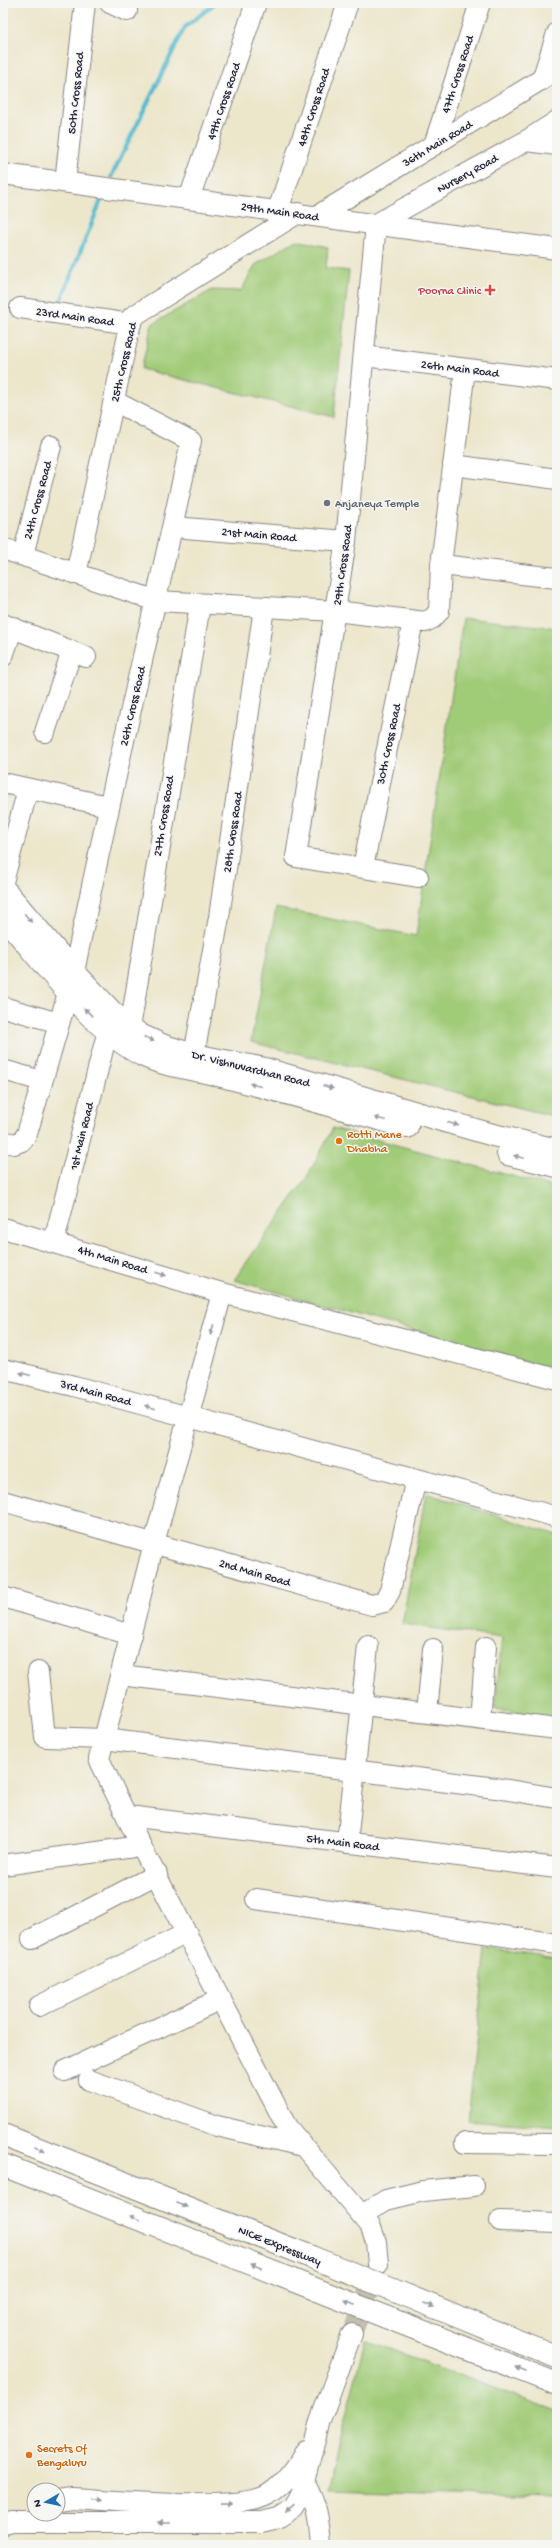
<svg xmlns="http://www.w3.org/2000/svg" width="560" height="2548" viewBox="0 0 560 2548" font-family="'Gochi Hand',sans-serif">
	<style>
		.green { fill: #a0cb77; stroke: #617659 }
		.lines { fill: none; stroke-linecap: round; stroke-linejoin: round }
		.stream { stroke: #51bace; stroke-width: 4 }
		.minor-tunnel { stroke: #c4bfae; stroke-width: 20; stroke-dasharray: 20 10; stroke-linecap: butt }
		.minor-casing { stroke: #878483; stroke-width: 22 }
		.major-casing { stroke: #878483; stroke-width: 24 }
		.highway-casing { stroke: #878483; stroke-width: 24 }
		.minor { stroke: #fff; stroke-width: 20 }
		.major { stroke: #fff; stroke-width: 22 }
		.highway { stroke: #fff; stroke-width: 22 }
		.highway-bridge-casing { stroke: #878483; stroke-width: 24; stroke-linecap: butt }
		.highway-bridge { stroke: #fff; stroke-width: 22 }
		.oneway { fill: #9c9ca7 }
		.health-dot { fill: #e0444e; stroke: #f6f6f2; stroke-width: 1.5 }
		.worship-dot { fill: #6b7280; stroke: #f6f6f2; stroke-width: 1.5 }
		.food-dot { fill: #e8710a; stroke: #f6f6f2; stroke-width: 1.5 }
		.labels { text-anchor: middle; stroke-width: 3; stroke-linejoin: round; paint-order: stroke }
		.street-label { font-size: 12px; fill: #22223b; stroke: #f6f6f2 }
		.health-label { font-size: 12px; fill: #be3a42; stroke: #f6f6f2; text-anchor: end }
		.worship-label { font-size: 12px; fill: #5b616d; stroke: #f6f6f2; text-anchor: start }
		.food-label { font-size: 12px; fill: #c56008; stroke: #f6f6f2; text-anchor: start }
	</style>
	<rect width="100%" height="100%" fill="#f6f6f2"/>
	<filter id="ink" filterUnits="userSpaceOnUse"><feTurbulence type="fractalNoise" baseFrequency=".025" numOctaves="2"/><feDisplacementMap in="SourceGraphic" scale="8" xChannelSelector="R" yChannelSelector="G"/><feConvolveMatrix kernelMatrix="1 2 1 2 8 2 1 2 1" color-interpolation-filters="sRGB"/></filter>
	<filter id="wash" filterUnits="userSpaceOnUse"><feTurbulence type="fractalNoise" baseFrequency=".012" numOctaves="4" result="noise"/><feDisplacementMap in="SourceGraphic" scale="16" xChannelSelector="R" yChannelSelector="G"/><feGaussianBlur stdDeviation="0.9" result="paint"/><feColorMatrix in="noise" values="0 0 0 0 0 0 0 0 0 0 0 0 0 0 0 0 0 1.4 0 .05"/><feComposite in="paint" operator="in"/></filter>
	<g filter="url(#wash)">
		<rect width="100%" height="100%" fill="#ece6cb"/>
		<g class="green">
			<path d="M296 240 328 247 326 268 349 271 334 417 141 369 152 324 212 290 241 291 255 265Z"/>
			<path d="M463 618 557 628V1117L251 1042 276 908 416 936Z"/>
			<path d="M333 1128 557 1188V1371L234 1280 307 1177Z"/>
			<path d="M426 1493 557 1535V1718L495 1709 502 1638 402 1624Z"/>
			<path d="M486 1949 557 1958V2127L468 2120Z"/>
			<path d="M365 2340 557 2411V2499L548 2497 327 2490Z"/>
		</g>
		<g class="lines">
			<g class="stream">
				<path d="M111 177 185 27 216 3"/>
				<path d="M59 305 102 198"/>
			</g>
		</g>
	</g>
	<g filter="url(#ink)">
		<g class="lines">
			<path class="minor-tunnel" d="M352 2334 377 2267"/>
			<defs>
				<g id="minor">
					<path d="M110 3 127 11"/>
					<path d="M542 80 557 33"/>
					<path d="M526 141 557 145"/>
					<path d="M434 145 480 3"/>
					<path d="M3 174 557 249"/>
					<path d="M65 182 85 3"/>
					<path d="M189 199 256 3"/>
					<path d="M278 210 348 3"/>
					<path d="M317 216 557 70"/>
					<path d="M20 308 131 324"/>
					<path d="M364 356 557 380"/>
					<path d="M453 465 557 479"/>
					<path d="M173 527 346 541"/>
					<path d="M3 549 157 601 336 611 425 622 433 618 439 611 441 565 465 369"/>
					<path d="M23 555 51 446"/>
					<path d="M441 565 557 578"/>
					<path d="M76 574 132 317 298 213"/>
					<path d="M3 624 86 657"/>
					<path d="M3 656 13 627"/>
					<path d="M45 732 72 651"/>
					<path d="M3 783 108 806"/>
					<path d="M363 867 413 621"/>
					<path d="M418 877 296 857 346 541 376 224 526 141 557 121"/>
					<path d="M3 882 28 789"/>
					<path d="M74 972C110 794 153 618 191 441L114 401"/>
					<path d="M3 1007 59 1023"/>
					<path d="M130 1028 200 605"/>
					<path d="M194 1055 219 917 264 608"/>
					<path d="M3 1070 42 1081"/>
					<path d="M3 1141 14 1144 22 1141 27 1134 68 993"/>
					<path d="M3 1228 222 1293 557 1379"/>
					<path d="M54 1241 108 1030"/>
					<path d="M222 1293 154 1543 99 1759 141 1846 287 2127 370 2225 376 2242 378 2264"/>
					<path d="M3 1369 74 1386 557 1517"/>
					<path d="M3 1501 372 1605 384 1602 390 1591 416 1479"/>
					<path d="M3 1597 131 1635"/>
					<path d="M38 1672 45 1737 104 1739 496 1788 557 1798"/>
					<path d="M121 1675 557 1729"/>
					<path d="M427 1712 433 1649"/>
					<path d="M480 1719 486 1647"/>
					<path d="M128 1816 557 1868"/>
					<path d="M347 1843 368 1646"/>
					<path d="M3 1865 141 1846"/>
					<path d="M256 1899 557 1944"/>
					<path d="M32 1939 157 1874"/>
					<path d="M39 2006 187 1933"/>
					<path d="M65 2071 221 1999"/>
					<path d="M89 2080 217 2126 303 2146"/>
					<path d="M465 2143 557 2144"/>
					<path d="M362 2215 386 2200 423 2191 474 2186"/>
					<path d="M500 2221 557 2223"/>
					<path d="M304 2481C317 2503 319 2521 321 2545"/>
					<path d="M58 2500 72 2498C112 2500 240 2513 269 2494 286 2483 297 2467 306 2450"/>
					<path d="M3 2524 11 2522H261L279 2518 293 2509 300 2497 320 2421 352 2334"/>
				</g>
				<g id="major">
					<path d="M3 888 74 972 113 1013 140 1035 164 1046 194 1055 265 1069 493 1135 557 1150"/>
					<path d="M3 916C42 960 89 1027 142 1055 164 1066 190 1068 214 1074 279 1090 343 1109 407 1127"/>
					<path d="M508 1154 557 1166"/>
				</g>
				<g id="highway">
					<path d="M3 2135 309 2256"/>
					<path d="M3 2165 292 2280"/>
					<path d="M393 2290 557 2357"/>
					<path d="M386 2317 557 2384"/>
				</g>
			</defs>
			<use href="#minor" class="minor-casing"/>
			<use href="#major" class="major-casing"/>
			<use href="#highway" class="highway-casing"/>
			<use href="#minor" class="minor"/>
			<use href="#major" class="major"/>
			<use href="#highway" class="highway"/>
			<defs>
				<g id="highway-bridge">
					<path d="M309 2256 393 2290"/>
					<path d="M292 2280 386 2317"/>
				</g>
			</defs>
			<use href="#highway-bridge" class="highway-bridge-casing"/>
			<use href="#highway-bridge" class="highway-bridge"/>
		</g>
		<defs><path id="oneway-solid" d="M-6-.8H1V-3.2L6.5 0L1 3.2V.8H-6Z"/></defs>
		<g class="oneway">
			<use href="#oneway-solid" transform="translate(28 918) rotate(51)"/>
			<use href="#oneway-solid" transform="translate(88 1012) rotate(-137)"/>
			<use href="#oneway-solid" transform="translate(149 1039) rotate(25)"/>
			<use href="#oneway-solid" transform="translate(255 1085) rotate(-165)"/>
			<use href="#oneway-solid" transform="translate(328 1087) rotate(17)"/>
			<use href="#oneway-solid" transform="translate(380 1119) rotate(-165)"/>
			<use href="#oneway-solid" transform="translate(453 1124) rotate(16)"/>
			<use href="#oneway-solid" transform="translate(519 1157) rotate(-165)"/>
			<use href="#oneway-solid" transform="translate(161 1274) rotate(17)"/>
			<use href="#oneway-solid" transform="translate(212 1330) rotate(106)"/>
			<use href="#oneway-solid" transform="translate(25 1374) rotate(-166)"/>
			<use href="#oneway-solid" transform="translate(150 1407) rotate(-164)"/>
			<use href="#oneway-solid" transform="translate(39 2149) rotate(21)"/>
			<use href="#oneway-solid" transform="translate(182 2205) rotate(22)"/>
			<use href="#oneway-solid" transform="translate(135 2218) rotate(-158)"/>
			<use href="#oneway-solid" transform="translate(256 2266) rotate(-158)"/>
			<use href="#oneway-solid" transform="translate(350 2303) rotate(-159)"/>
			<use href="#oneway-solid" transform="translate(429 2305) rotate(22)"/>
			<use href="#oneway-solid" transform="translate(521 2369) rotate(-159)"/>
			<use href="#oneway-solid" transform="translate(97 2499) rotate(3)"/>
			<use href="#oneway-solid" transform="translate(227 2503) rotate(-1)"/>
			<use href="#oneway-solid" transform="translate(290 2509) rotate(139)"/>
			<use href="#oneway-solid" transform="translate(164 2522) rotate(-180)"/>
		</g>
	</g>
	<path class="health-dot" d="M488 284h4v4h4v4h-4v4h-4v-4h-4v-4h4z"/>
	<circle class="worship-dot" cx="327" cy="503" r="4"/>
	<g class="food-dot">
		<circle cx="339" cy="1141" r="4"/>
		<circle cx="29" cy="2455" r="4"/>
	</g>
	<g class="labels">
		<g class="street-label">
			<text transform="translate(457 74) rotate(-72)" y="4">47th Cross Road</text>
			<text transform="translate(75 93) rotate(-84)" y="4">50th Cross Road</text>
			<text transform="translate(223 101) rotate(-71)" y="4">49th Cross Road</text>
			<text transform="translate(313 107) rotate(-72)" y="4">48th Cross Road</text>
			<text transform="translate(437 143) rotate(-31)" y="4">36th Main Road</text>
			<text transform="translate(467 173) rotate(-29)" y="4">Nursery Road</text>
			<text transform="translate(280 211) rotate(8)" y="4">29th Main Road</text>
			<text transform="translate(75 316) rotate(8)" y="4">23rd Main Road</text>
			<text transform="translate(123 362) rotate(-77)" y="4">25th Cross Road</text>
			<text transform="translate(460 368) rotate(7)" y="4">26th Main Road</text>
			<text transform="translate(37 500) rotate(-75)" y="4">24th Cross Road</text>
			<text transform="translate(259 534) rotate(5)" y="4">21st Main Road</text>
			<text transform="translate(342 565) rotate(-82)" y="4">29th Cross Road</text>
			<text transform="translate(132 706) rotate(-77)" y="4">26th Cross Road</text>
			<text transform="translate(388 744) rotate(-78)" y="4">30th Cross Road</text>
			<text transform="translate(163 816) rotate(-81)" y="4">27th Cross Road</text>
			<text transform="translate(232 832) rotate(-82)" y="4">28th Cross Road</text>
			<text transform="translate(251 1068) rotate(14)" y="4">Dr. Vishnuvardhan Road</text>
			<text transform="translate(81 1136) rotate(-76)" y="4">1st Main Road</text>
			<text transform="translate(113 1259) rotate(17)" y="4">4th Main Road</text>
			<text transform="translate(96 1392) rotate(15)" y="4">3rd Main Road</text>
			<text transform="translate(255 1572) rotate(16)" y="4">2nd Main Road</text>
			<text transform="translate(343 1842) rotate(7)" y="4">5th Main Road</text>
			<text transform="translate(280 2245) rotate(22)" y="4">NICE Expressway</text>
		</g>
		<g class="health-label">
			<text x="481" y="294">Poorna Clinic</text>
		</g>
		<g class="worship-label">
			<text x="335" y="507">Anjaneya Temple</text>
		</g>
		<g class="food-label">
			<text x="347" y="1138">Rotti Mane<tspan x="347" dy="14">Dhabha</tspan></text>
			<text x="37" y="2452">Secrets Of<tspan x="37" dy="14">Bengaluru</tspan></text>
		</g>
	</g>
	<rect width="560" height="2548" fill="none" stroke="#f6f6f2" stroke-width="16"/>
	<g transform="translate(46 2502) rotate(261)"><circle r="19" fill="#f6f6f2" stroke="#a1a1a9"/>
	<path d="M0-3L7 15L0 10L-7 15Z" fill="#1f6fb2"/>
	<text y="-6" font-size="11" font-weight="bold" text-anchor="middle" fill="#22223b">N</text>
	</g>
</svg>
